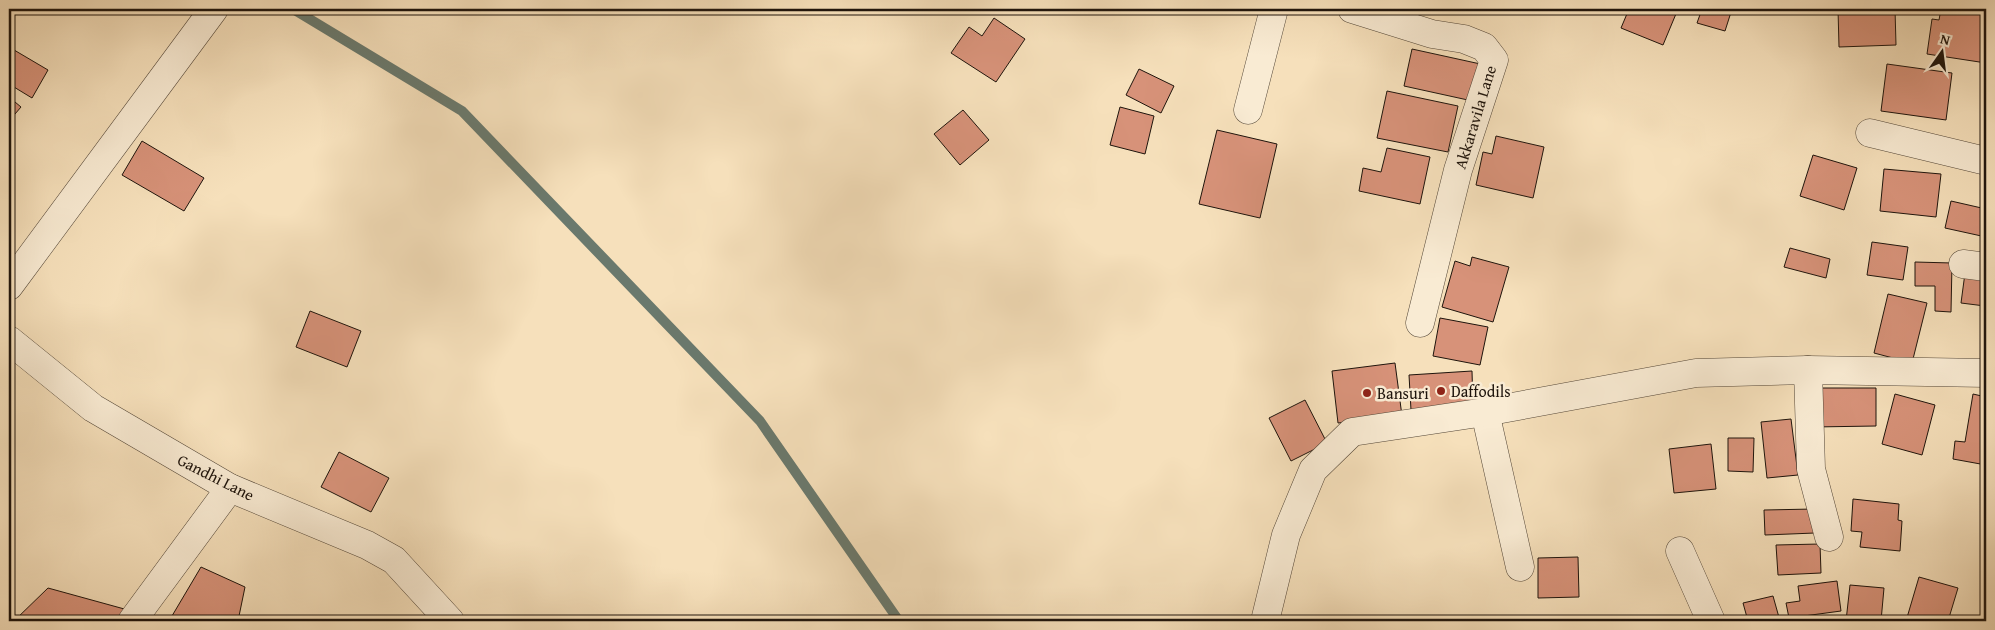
<svg xmlns="http://www.w3.org/2000/svg" width="1995" height="630" viewBox="0 0 1995 630" font-family="'Gentium Book Plus',serif">
	<style>
		.lines { fill: none; stroke-linecap: round; stroke-linejoin: round }
		.stream { stroke: #6a796d; stroke-width: 10 }
		.building { fill: #d79279; stroke: #1e140c }
		.minor-casing { stroke: #544738; stroke-width: 29 }
		.minor { stroke: #f9ebd3; stroke-width: 28 }
		.poi-dot { fill: #8f2418; stroke: #f9ebd3; stroke-width: 2 }
		.labels { text-anchor: middle; stroke-width: 5; stroke-linejoin: round; paint-order: stroke }
		.street-label { font-size: 16px; fill: #1e140c; stroke: #f9ebd3 }
		.poi-label { font-size: 16px; fill: #1e140c; stroke: #f9ebd3; text-anchor: start }
	</style>
	<rect width="100%" height="100%" fill="#f6e0bb"/>
	<filter id="stains"><feTurbulence type="fractalNoise" baseFrequency=".004" numOctaves="4"/><feColorMatrix values="0 0 0 0 .2 0 0 0 0 .09 0 0 0 0 .02 0 0 0 .5 -.17"/></filter>
	<radialGradient id="worn" r=".72"><stop offset=".6" stop-color="#630" stop-opacity="0"/><stop offset="1" stop-color="#630" stop-opacity=".3"/></radialGradient>
	<g class="lines">
		<path class="stream" d="M293 9 462 111 760 421 899 621"/>
	</g>
	<g class="building">
		<path d="M1629 9H1678L1663 45 1621 28Z"/>
		<path d="M1702 9H1732L1725 31 1697 23Z"/>
		<path d="M1838 9H1895L1896 45 1839 47Z"/>
		<path d="M1941 9H1986V63L1927 54 1932 19 1939 20Z"/>
		<path d="M994 18 1025 39 996 82 951 53 969 27 982 36Z"/>
		<path d="M9 47 48 70 32 98 9 84Z"/>
		<path d="M1412 49 1485 65 1477 102 1404 86Z"/>
		<path d="M1887 64 1952 73 1946 120 1881 111Z"/>
		<path d="M1139 69 1174 86 1161 113 1126 95Z"/>
		<path d="M1387 91 1458 106 1448 152 1377 138Z"/>
		<path d="M9 97 21 107 9 121Z"/>
		<path d="M1120 107 1154 116 1145 154 1110 145Z"/>
		<path d="M963 110 989 140 960 165 934 134Z"/>
		<path d="M1217 130 1277 144 1260 218 1199 204Z"/>
		<path d="M1496 136 1544 147 1533 198 1476 185 1483 152 1492 154Z"/>
		<path d="M142 141 204 178 184 211 122 175Z"/>
		<path d="M1387 148 1430 157 1420 204 1359 191 1363 168 1381 172Z"/>
		<path d="M1813 155 1857 168 1844 210 1800 196Z"/>
		<path d="M1884 169 1941 174 1936 217 1880 211Z"/>
		<path d="M1951 201 1986 209V237L1945 228Z"/>
		<path d="M1872 242 1908 247 1903 280 1867 275Z"/>
		<path d="M1790 248 1830 259 1826 278 1784 267Z"/>
		<path d="M1472 257 1509 267 1493 322 1442 307 1455 261 1470 266Z"/>
		<path d="M1915 262 1952 263 1951 312 1935 311V286H1915Z"/>
		<path d="M1986 271V335H1981L1985 306 1961 303 1965 273Z"/>
		<path d="M1888 294 1927 303 1912 363 1874 353Z"/>
		<path d="M310 311 361 331 347 367 296 347Z"/>
		<path d="M1440 318 1488 327 1480 365 1433 356Z"/>
		<path d="M1395 363 1402 416 1338 423 1332 371Z"/>
		<path d="M1472 371 1473 407 1411 410 1409 375Z"/>
		<path d="M1813 388H1876V426L1813 427Z"/>
		<path d="M1895 394 1935 405 1922 455 1882 444Z"/>
		<path d="M1973 394 1986 397V465L1953 459 1955 441 1965 442Z"/>
		<path d="M1305 400 1327 443 1291 461 1269 418Z"/>
		<path d="M1791 419 1798 475 1767 478 1761 422Z"/>
		<path d="M1728 438H1754L1753 472 1728 471Z"/>
		<path d="M1711 444 1716 489 1674 493 1669 449Z"/>
		<path d="M339 452 389 478 371 512 321 487Z"/>
		<path d="M1853 499 1899 504 1898 520 1902 521 1900 551 1860 547 1862 532 1851 531Z"/>
		<path d="M1814 509 1815 533 1765 535 1764 510Z"/>
		<path d="M1820 544 1821 573 1778 575 1776 545Z"/>
		<path d="M1578 557 1579 597 1538 598V558Z"/>
		<path d="M201 567 245 587 238 621H169Z"/>
		<path d="M1919 577 1958 588 1948 621H1906Z"/>
		<path d="M1837 581 1841 611 1789 618 1786 603 1800 601 1798 586Z"/>
		<path d="M1850 585 1884 588 1881 621H1846Z"/>
		<path d="M48 588 128 610 117 621H14Z"/>
		<path d="M1773 596 1780 621H1748L1743 603Z"/>
	</g>
	<g class="lines">
		<defs>
			<g id="minor">
				<path d="M1352 9 1432 34 1464 39 1484 47 1494 60 1458 170 1420 323"/>
				<path d="M1248 110 1274 9"/>
				<path d="M1870 133 1986 161"/>
				<path d="M1963 264 1986 267"/>
				<path d="M9 286 214 9"/>
				<path d="M9 340 93 408 230 488 367 545 394 560 450 621"/>
				<path d="M1808 370 1811 469 1829 537"/>
				<path d="M1485 412 1520 567"/>
				<path d="M1680 551 1711 621"/>
				<path d="M132 621 230 488"/>
				<path d="M1265 621 1286 535 1313 470 1352 432 1485 412 1696 373 1808 370 1986 373"/>
			</g>
		</defs>
		<use href="#minor" class="minor-casing"/>
		<use href="#minor" class="minor"/>
	</g>
	<g class="poi-dot">
		<circle cx="1441" cy="391" r="5"/>
		<circle cx="1367" cy="393" r="5"/>
	</g>
	<g class="labels">
		<g class="street-label">
			<text transform="translate(1475 117) rotate(-73)" y="6">Akkaravila Lane</text>
			<text transform="translate(216 477) rotate(27)" y="6">Gandhi Lane</text>
		</g>
		<g class="poi-label">
			<text x="1451" y="397">Daffodils</text>
			<text x="1377" y="399">Bansuri</text>
		</g>
	</g>
	<rect width="1995" height="630" fill="none" stroke="#f6e0bb" stroke-width="30"/>
	<rect x="10" y="10" width="1975" height="610" fill="none" stroke="#1e140c" stroke-width="2.5"/>
	<rect x="15" y="15" width="1965" height="600" fill="none" stroke="#1e140c"/>
	<g transform="translate(1942 52) rotate(14)" stroke="#f9ebd3" stroke-width="4" paint-order="stroke">
	<path d="M0-4L9 19L0 12L-9 19Z" fill="#1e140c"/>
	<text y="-8" font-size="14" font-weight="bold" text-anchor="middle" fill="#1e140c">N</text>
	</g>
	<rect width="100%" height="100%" filter="url(#stains)"/>
	<rect width="100%" height="100%" fill="url(#worn)"/>
</svg>
